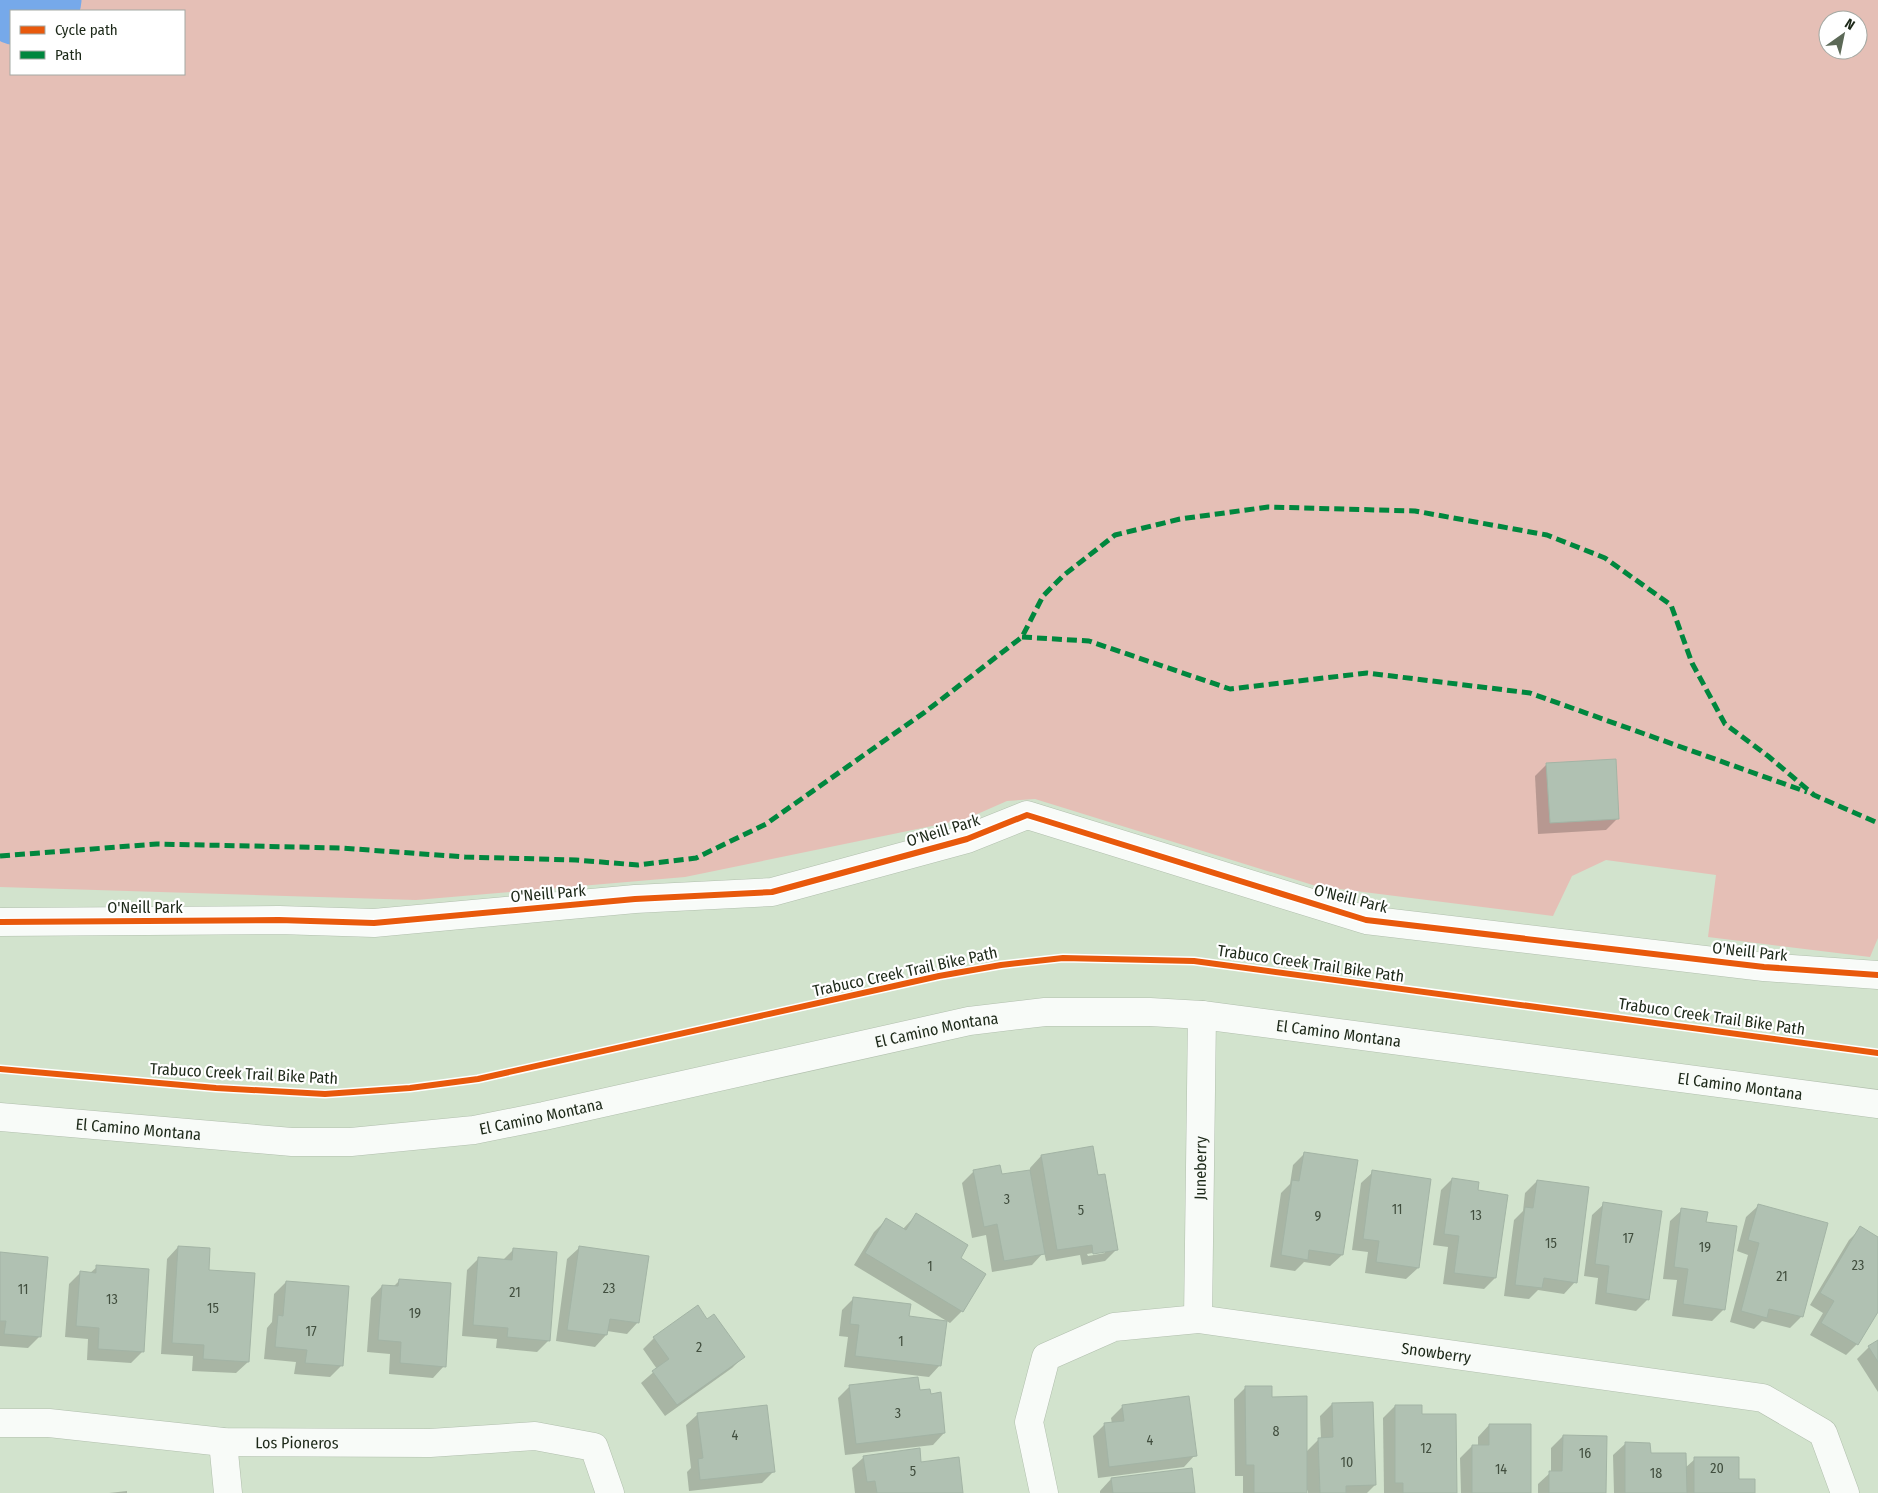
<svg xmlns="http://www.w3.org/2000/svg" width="1878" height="1493" viewBox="0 0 1878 1493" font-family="'Fira Sans Condensed',sans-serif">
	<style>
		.green { fill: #e5bfb6; fill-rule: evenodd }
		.shadow { fill: #0003; fill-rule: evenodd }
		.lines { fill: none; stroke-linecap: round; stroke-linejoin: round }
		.river { stroke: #76a9ea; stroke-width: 69 }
		.building { fill: #b0c1b2; stroke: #a3b4a5 }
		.street-casing { stroke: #b1bfad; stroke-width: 29 }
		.secondary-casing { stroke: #b1bfad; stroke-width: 29 }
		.street { stroke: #f8fbf8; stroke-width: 28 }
		.secondary { stroke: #f8fbf8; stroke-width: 28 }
		.quiet { stroke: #00873e; stroke-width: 5; stroke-dasharray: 10 5; stroke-linecap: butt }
		.cycleway-casing { stroke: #fff; stroke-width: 9 }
		.cycleway { stroke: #e8590c; stroke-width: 6 }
		.labels { text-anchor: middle; stroke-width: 4.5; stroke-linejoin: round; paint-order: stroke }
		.number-label { font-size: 14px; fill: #414e3e }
		.street-label { font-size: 16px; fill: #1c2818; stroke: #fff }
	</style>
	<rect width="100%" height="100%" fill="#d2e3cd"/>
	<path class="green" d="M0 0H1878V938L1870 957 1708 937 1716 875 1606 860 1572 876 1553 916 1316 886 1035 799 1007 801 966 819 685 877 416 900 0 887ZM11 11H184V74H11ZM1828 20H1858V50H1828Z"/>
	<g class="shadow">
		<path d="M1546 765 1618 818 1606 830 1538 834 1535 776Z"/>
		<path d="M1305 1153 1342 1255 1330 1266 1304 1262 1295 1271 1270 1267 1281 1193 1290 1184 1293 1165Z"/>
		<path d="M1041 1156 1097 1176 1117 1249 1105 1261 1082 1265 1080 1255 1046 1261 1044 1252 1032 1265 992 1272 986 1235 972 1238 962 1183 974 1171 1001 1176 1030 1171V1168ZM1105 1251V1253L1088 1256 1087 1254Z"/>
		<path d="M1373 1172 1418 1268 1406 1279 1365 1273 1368 1252 1352 1250 1361 1183Z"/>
		<path d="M1452 1179 1476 1192 1495 1278 1484 1289 1443 1284 1448 1247 1433 1245 1441 1190Z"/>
		<path d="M1537 1181 1575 1282 1564 1294 1538 1290 1529 1299 1504 1296 1514 1220 1523 1211 1525 1193Z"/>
		<path d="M1604 1204 1648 1299 1636 1311 1595 1304 1598 1278 1584 1276 1592 1215Z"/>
		<path d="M1758 1206 1826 1224 1801 1317 1790 1328 1762 1321 1754 1329 1730 1322 1748 1255 1737 1251 1746 1217Z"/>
		<path d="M1682 1210 1705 1223 1724 1309 1712 1321 1672 1316 1677 1280 1663 1279 1670 1221Z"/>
		<path d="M916 1215 959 1258 984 1274 962 1311 950 1323 854 1265 874 1232 886 1220 903 1229Z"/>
		<path d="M1861 1228 1878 1238V1309L1857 1344 1846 1355 1810 1335 1823 1313 1810 1305 1849 1240Z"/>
		<path d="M178 1247 248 1362 236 1373 192 1371 193 1356 161 1354 167 1259Z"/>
		<path d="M579 1248 638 1322 627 1334 607 1331 606 1335 595 1347 556 1341 567 1259Z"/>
		<path d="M513 1250 549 1340 537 1352 496 1348 497 1339 462 1336 467 1270 478 1259 502 1261Z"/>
		<path d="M0 1253 39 1337 28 1348 0 1346Z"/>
		<path d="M97 1267 142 1352 131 1363 87 1360 88 1339 65 1337 69 1284 80 1273H90Z"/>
		<path d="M400 1280 444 1366 433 1378 389 1374 390 1354 367 1352 371 1298 382 1286 393 1287Z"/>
		<path d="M286 1282 341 1366 330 1377 294 1374 296 1362 264 1359 267 1328 272 1322 274 1294Z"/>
		<path d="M854 1298 907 1318 940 1365 929 1377 844 1367 848 1337 839 1336 842 1310Z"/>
		<path d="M707 1320 743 1357 732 1368 665 1416 641 1383 657 1369 643 1349 654 1338Z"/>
		<path d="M1878 1341V1392L1857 1359 1869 1347Z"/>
		<path d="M850 1386 919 1391 944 1433 933 1445 845 1455 838 1398Z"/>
		<path d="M1245 1388 1271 1398 1306 1452 1319 1439H1321L1320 1416 1332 1404 1375 1485 1367 1493H1308V1490L1305 1493H1243V1476H1235L1234 1399Z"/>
		<path d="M1123 1406 1195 1455 1184 1467 1098 1478 1093 1436 1104 1425 1112 1424 1111 1418Z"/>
		<path d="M1395 1406 1420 1415 1456 1493H1384L1383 1418Z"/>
		<path d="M698 1414 774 1471 762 1483 689 1491 687 1472 691 1468 686 1425Z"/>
		<path d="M1489 1425 1530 1493H1461L1460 1458 1472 1446H1478V1437Z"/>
		<path d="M1563 1436 1605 1493H1538V1484L1551 1472V1448Z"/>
		<path d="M1625 1444 1685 1468 1695 1459 1738 1480 1754 1493H1614L1613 1455Z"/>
		<path d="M864 1457 920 1463 962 1493H855L852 1468Z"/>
		<path d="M1111 1479 1194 1493H1100V1491Z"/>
		<path d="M127 1491V1493H109Z"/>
	</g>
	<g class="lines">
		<path class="river" d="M17 11 47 0"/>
	</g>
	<g class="building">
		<path d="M1616 759 1619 819 1550 823 1546 763Z"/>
		<path d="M1093 1146 1098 1175 1105 1174 1118 1250 1093 1254 1092 1245 1057 1250 1041 1155Z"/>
		<path d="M1304 1152 1358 1160 1343 1255 1309 1250 1308 1260 1281 1255 1292 1180 1299 1181Z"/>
		<path d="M1000 1165 1002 1174 1030 1170 1045 1254 1004 1261 997 1224 984 1227 973 1170Z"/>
		<path d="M1372 1170 1431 1179 1419 1268 1376 1262 1379 1241 1363 1239Z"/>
		<path d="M1452 1178 1479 1182 1478 1190 1508 1195 1496 1278 1454 1273 1459 1236 1444 1234Z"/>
		<path d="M1537 1180 1589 1187 1577 1283 1544 1278 1542 1288 1515 1285 1525 1207 1533 1208Z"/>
		<path d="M1603 1202 1662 1211 1649 1300 1606 1293 1609 1266 1595 1264Z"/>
		<path d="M1758 1204 1828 1223 1803 1317 1769 1309 1767 1318 1741 1311 1759 1243 1748 1240Z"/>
		<path d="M1681 1208 1708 1212 1706 1222 1737 1226 1725 1310 1683 1304 1688 1269 1674 1267Z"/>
		<path d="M916 1213 968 1245 961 1258 986 1274 963 1312 865 1253 886 1218 906 1230Z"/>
		<path d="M1860 1226 1878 1237V1312L1858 1345 1821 1323 1834 1301 1820 1293Z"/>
		<path d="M178 1246 210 1248 209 1270 255 1273 249 1362 203 1359 204 1345 172 1343Z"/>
		<path d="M579 1246 649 1256 639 1323 610 1319 607 1335 567 1330Z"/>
		<path d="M513 1248 557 1252 550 1341 507 1337 508 1328 473 1325 478 1257 512 1260Z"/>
		<path d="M0 1252 48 1257 41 1337 4 1334 6 1321H0Z"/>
		<path d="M96 1265 149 1269 144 1352 98 1349 99 1328 76 1326 80 1271 96 1273Z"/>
		<path d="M399 1279 451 1283 446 1367 400 1363 401 1342 378 1340 382 1285 398 1286Z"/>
		<path d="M286 1281 349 1286 343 1366 305 1363 307 1350 275 1347 278 1315 283 1316Z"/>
		<path d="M853 1297 911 1304 909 1316 947 1321 941 1366 855 1356 859 1325 850 1324Z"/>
		<path d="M698 1305 707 1319 714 1314 745 1357 677 1405 652 1371 669 1359 653 1337Z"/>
		<path d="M1878 1340V1362L1868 1346Z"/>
		<path d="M918 1377 920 1390 930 1389 931 1394 941 1392 945 1433 856 1444 849 1385Z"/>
		<path d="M1245 1386H1272V1397L1307 1396V1493H1254V1465H1246Z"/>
		<path d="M1189 1396 1197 1456 1109 1467 1104 1423 1124 1421 1122 1405Z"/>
		<path d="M1373 1402 1376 1485 1346 1486V1493H1320L1318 1438 1333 1437 1332 1403Z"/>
		<path d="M767 1405 775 1472 700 1480 698 1459 703 1458 697 1413Z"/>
		<path d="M1395 1405H1422V1414H1456L1457 1493H1403V1483H1395Z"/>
		<path d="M1489 1424H1531V1493H1472V1445H1489Z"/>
		<path d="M1563 1435 1607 1436 1606 1493H1549V1471H1562Z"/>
		<path d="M1625 1442 1650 1443 1651 1453H1686L1687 1493H1625Z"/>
		<path d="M920 1448 921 1462 959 1457 963 1493H877L875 1481 867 1482 863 1456Z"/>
		<path d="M1694 1457H1739V1479H1755V1493H1694Z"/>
		<path d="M1192 1468 1195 1493H1113L1111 1478Z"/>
	</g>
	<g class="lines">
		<defs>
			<g id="street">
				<path d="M0 922 279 920 374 923 635 899 772 892 967 839 1027 815 1366 920 1764 967 1878 975"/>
				<path id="s1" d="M1198 1319 1202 1015"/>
				<path id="s2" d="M0 1423H49L223 1442 430 1443 535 1436 594 1447 610 1493"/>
				<path d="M223 1442 228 1493"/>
				<path id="s3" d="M1044 1493 1029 1422 1046 1357 1114 1327 1198 1319 1763 1398 1823 1433 1845 1493"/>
			</g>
			<g id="secondary">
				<path id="s4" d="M0 1117 292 1142H351L474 1130 544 1116 969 1021 1045 1012H1150L1202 1015 1878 1104"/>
			</g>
		</defs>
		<use href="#street" class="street-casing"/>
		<use href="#secondary" class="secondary-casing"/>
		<use href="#street" class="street"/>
		<use href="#secondary" class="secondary"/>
		<g class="quiet">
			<path d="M1022 637 1089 641 1230 689 1367 673 1530 693 1807 792"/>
			<path d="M0 856 157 844 341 848 465 857 576 860 638 865 696 858 766 824 925 712 1022 637 1043 596 1064 575 1115 535 1180 519 1268 507 1415 511 1547 535 1605 558 1671 605 1692 663 1725 724 1768 756 1814 795 1878 823"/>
		</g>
		<defs>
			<g id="cycleway">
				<path d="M0 922 279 920 374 923 635 899 772 892 967 839 1027 815 1366 920 1764 967 1878 975"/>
				<path d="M0 1069 216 1088 325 1094 410 1088 478 1079 939 976 1001 965 1063 958 1194 961 1878 1053"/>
			</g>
		</defs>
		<use href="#cycleway" class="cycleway-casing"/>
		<use href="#cycleway" class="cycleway"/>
	</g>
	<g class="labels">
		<g class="number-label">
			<text x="1007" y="1204">3</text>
			<text x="1397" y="1214">11</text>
			<text x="1081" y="1215">5</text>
			<text x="1476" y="1220">13</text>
			<text x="1318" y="1221">9</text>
			<text x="1628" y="1243">17</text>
			<text x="1551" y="1248">15</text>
			<text x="1705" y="1252">19</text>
			<text x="1858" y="1270">23</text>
			<text x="930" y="1271">1</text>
			<text x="1782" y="1281">21</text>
			<text x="609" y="1293">23</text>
			<text x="23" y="1294">11</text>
			<text x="515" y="1297">21</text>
			<text x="112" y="1304">13</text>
			<text x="213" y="1313">15</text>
			<text x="415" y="1318">19</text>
			<text x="311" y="1336">17</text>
			<text x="901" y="1346">1</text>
			<text x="699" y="1352">2</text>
			<text x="898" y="1418">3</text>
			<text x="1276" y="1436">8</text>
			<text x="735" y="1440">4</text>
			<text x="1150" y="1445">4</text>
			<text x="1426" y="1453">12</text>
			<text x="1585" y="1458">16</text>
			<text x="1347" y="1467">10</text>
			<text x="1717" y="1473">20</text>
			<text x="1501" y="1474">14</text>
			<text x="913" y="1476">5</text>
			<text x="1656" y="1478">18</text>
		</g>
		<g class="street-label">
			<text transform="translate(943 830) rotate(-17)" y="6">O'Neill Park</text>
			<text transform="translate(548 893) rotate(-5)" y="6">O'Neill Park</text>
			<text transform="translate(1351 898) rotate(14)" y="6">O'Neill Park</text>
			<text x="145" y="913">O'Neill Park</text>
			<text transform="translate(1750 951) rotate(6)" y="6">O'Neill Park</text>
			<text transform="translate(1311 963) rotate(8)" y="6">Trabuco Creek Trail Bike Path</text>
			<text transform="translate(905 971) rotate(-12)" y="6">Trabuco Creek Trail Bike Path</text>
			<text transform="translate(1712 1016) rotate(8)" y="6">Trabuco Creek Trail Bike Path</text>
			<text dy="6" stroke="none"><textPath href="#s4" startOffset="949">El Camino Montana</textPath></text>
			<text dy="6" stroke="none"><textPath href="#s4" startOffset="1354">El Camino Montana</textPath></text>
			<text transform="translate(244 1073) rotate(3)" y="6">Trabuco Creek Trail Bike Path</text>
			<text dy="6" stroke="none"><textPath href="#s4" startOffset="1759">El Camino Montana</textPath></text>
			<text dy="6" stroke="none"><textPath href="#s4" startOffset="544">El Camino Montana</textPath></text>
			<text dy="6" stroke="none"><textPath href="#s4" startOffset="139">El Camino Montana</textPath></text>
			<text dy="6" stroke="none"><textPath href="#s1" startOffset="151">Juneberry</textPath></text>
			<text dy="6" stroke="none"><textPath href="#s3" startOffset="539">Snowberry</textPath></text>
			<text dy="6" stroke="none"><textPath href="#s2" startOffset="298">Los Pioneros</textPath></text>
		</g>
	</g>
	<rect x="10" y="10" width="175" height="65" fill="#ffffff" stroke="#a4a9a3"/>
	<rect x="20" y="26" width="25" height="8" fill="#e8590c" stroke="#a4a9a3"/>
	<text x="55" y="35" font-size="15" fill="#1c2818">Cycle path</text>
	<rect x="20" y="51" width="25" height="8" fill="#00873e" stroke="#a4a9a3"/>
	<text x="55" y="60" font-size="15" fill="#1c2818">Path</text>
	<g transform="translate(1843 35) rotate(33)"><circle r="24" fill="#ffffff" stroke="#a4a9a3"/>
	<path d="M0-4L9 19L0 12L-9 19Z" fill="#5c6957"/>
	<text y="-8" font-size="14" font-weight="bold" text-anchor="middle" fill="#1c2818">N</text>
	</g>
</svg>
